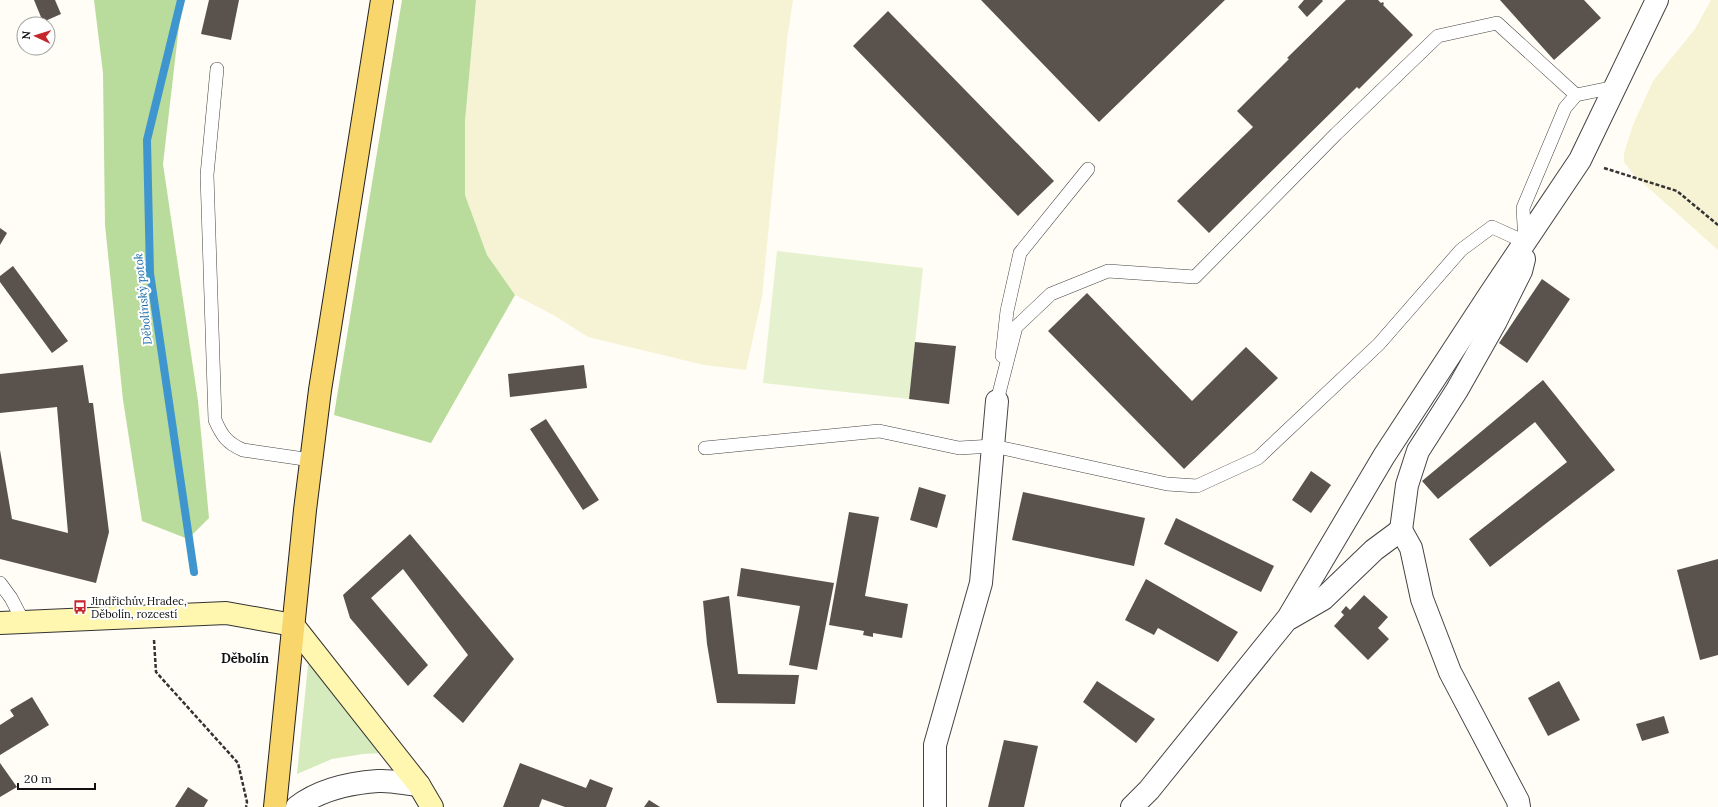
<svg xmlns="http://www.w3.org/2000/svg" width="1718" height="807" viewBox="0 0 1718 807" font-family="Lora,serif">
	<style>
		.farmland { fill: #f6f3d4 }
		.green { fill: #d5ebbd }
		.forest { fill: #b9dc9c }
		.pitch { fill: #e6f2cf }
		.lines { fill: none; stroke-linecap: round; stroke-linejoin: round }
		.stream { stroke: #3f96cf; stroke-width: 8 }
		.building { fill: #5a524d }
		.lane-casing { stroke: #444; stroke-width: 14 }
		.street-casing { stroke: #444; stroke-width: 24 }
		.secondary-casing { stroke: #333; stroke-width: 24 }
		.primary-casing { stroke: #222; stroke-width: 24 }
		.path { stroke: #333; stroke-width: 2.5; stroke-dasharray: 4 2; stroke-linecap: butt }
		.lane { stroke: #fff; stroke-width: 13 }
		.street { stroke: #fff; stroke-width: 22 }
		.secondary { stroke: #fff6b0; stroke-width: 22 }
		.primary { stroke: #f9d66b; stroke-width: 22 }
		.labels { text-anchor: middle; stroke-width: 4; stroke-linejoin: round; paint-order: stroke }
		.poi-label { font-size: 11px; fill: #111; stroke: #fff; text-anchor: start }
		.water-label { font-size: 12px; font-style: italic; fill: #1768a6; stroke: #fff }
		.quarter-label { font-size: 13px; font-weight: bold; fill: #111; stroke: #fff }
	</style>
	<rect width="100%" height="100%" fill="#fffdf5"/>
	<g class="farmland">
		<path d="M476 0H793L787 40 762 297 746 370 704 365 588 337 555 316 515 295 487 255 465 195V121Z"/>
		<path d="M1711 0H1718V250L1634 175 1624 162V153L1633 125 1653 81 1695 29Z"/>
	</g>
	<path class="green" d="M308 665 320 671 383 753 363 754 332 759 297 774Z"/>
	<g class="forest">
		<path d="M94 0H182L163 164 198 401 209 518 188 539 142 521 123 400 105 225 103 73Z"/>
		<path d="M402 0H476L465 121V195L487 255 515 295 431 443 334 415Z"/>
	</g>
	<path class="pitch" d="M777 251 923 268 909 399 763 383Z"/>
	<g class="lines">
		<path class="stream" d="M181 0 147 140 150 273 194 572"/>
	</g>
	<g class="building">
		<path d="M34 0H55L61 14 43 22Z"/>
		<path d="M209 0H239L231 40 201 34Z"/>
		<path d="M981 0H1225L1099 122Z"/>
		<path d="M1304 0H1322L1323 1 1307 17 1298 7Z"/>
		<path d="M1346 0H1378L1381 3 1383 2 1384 4 1383 5 1413 35 1359 89 1357 87 1209 233 1177 201 1253 127 1237 111 1289 59 1287 58Z"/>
		<path d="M1500 0H1584L1601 18 1554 60Z"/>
		<path d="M888 11 1054 181 1018 216 853 46Z"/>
		<path d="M0 228 7 233 0 245Z"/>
		<path d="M13 266 68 341 52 353 0 282V276Z"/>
		<path d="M1542 279 1570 299 1527 363 1499 343Z"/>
		<path d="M1087 293 1192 401 1246 347 1278 378 1184 469 1048 331Z"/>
		<path d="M915 342 956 346 949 404 909 399Z"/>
		<path d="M83 365 89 403H93L109 532 96 583 0 559V450L12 519 68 533 57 407 0 413V374Z"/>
		<path d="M584 365 587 388 510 397 508 374Z"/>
		<path d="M1543 380 1615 470 1490 567 1469 539 1567 462 1535 422 1438 499 1422 481Z"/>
		<path d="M546 419 599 500 583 510 530 429Z"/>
		<path d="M1311 471 1331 485 1311 513 1292 500Z"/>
		<path d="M919 487 946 495 937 528 910 520Z"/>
		<path d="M1023 492 1145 518 1134 566 1012 540Z"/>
		<path d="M849 512 879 517 865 596 908 604 902 638 873 633V637L863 635 864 631 829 625Z"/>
		<path d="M1176 518 1274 566 1261 592 1164 544Z"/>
		<path d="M410 534 514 659 463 723 433 696 468 655 403 569 371 598 428 665 408 686 350 618 343 595Z"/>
		<path d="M1718 559V655L1700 660 1677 570Z"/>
		<path d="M741 568 834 583 817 670 789 665 800 606 737 596Z"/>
		<path d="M1146 579 1238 632 1218 662 1158 628 1154 635 1125 620Z"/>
		<path d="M1364 595 1388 617 1378 628 1389 639 1368 660 1334 626 1344 615 1341 612 1346 606 1350 610Z"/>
		<path d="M729 596 738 674 799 675 795 704 717 703 707 644 703 601Z"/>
		<path d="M1097 681 1155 719 1136 743 1083 702Z"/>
		<path d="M1559 681 1580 720 1548 736 1528 698Z"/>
		<path d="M32 697 49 725 0 755V725L14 716 10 710Z"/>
		<path d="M1664 716 1669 733 1642 741 1636 724Z"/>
		<path d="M1004 740 1038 746 1024 807H988Z"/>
		<path d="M0 763 17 787 0 797Z"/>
		<path d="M520 763 586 788 590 779 613 788 606 807H565L542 799 539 807H503Z"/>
		<path d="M188 787 208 800 204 807H175Z"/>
		<path d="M649 800 660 807H644Z"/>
	</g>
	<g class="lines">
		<defs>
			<g id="lane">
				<path d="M217 69 207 175 215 420C222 436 227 443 243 450L311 460"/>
				<path d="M1002 356 1007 311 1020 253 1088 169"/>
				<path d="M997 401 1016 327 1051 294 1108 271 1195 277 1336 134 1438 36 1497 23 1576 95"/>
				<path d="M705 448 879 431 959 448 993 446 1167 484 1197 486 1258 458 1379 344 1461 250 1492 227 1525 242 1523 208 1565 108 1576 95 1615 87"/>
				<path d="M0 583 11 598 23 621"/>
			</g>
			<g id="street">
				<path d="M1401 530 1407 485 1418 451 1457 390 1496 321 1521 271 1524 259"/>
				<path d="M1290 618 1323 599 1374 550 1401 530 1411 548 1422 599 1450 672 1518 801 1519 807"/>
				<path d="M297 807C319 790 350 783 378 781 391 780 406 784 419 785"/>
				<path d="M935 807V745L981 583 997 401"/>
				<path d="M1132 807 1149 790 1288 618 1384 456 1490 294 1580 160 1657 0"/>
			</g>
			<path id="secondary" d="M0 623 226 613 293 625 419 785 432 807"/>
			<path id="primary" d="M275 807 305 510 320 390 382 0"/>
		</defs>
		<use href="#lane" class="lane-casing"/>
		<use href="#street" class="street-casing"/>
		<use href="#secondary" class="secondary-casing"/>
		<use href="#primary" class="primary-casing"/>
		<g class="path">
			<path d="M1604 168 1677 191 1718 225"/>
			<path d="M154 640 156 672 238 763 247 802 246 807"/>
		</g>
		<use href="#lane" class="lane"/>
		<use href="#street" class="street"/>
		<use href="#secondary" class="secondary"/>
		<use href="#primary" class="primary"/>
	</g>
	<defs>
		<symbol id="bus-bare" viewBox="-9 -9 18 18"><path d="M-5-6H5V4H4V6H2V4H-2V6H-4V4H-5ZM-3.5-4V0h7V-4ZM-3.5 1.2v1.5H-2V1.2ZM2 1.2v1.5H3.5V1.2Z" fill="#c4262e" stroke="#fff" stroke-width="2.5" paint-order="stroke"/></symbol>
	</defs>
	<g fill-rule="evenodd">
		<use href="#bus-bare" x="70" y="597" width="20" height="20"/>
	</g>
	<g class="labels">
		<g class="poi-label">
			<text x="91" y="605">Jindřichův Hradec,<tspan x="91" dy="13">Děbolín, rozcestí</tspan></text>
		</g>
		<g class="water-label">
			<text transform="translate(143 299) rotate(-96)" y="4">Děbolínský potok</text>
		</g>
		<g class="quarter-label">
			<text x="245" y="663">Děbolín</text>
		</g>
	</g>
	<g transform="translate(36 36) rotate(274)"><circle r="19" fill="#ffffff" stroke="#a0a0a0"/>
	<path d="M0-3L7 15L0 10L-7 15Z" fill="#c4262e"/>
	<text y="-6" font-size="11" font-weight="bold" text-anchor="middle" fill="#111111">N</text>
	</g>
	<path d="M18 783v6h77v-6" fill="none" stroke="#111111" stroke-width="2"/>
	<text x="24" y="783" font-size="12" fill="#111111" stroke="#ffffff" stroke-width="3" paint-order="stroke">20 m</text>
</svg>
